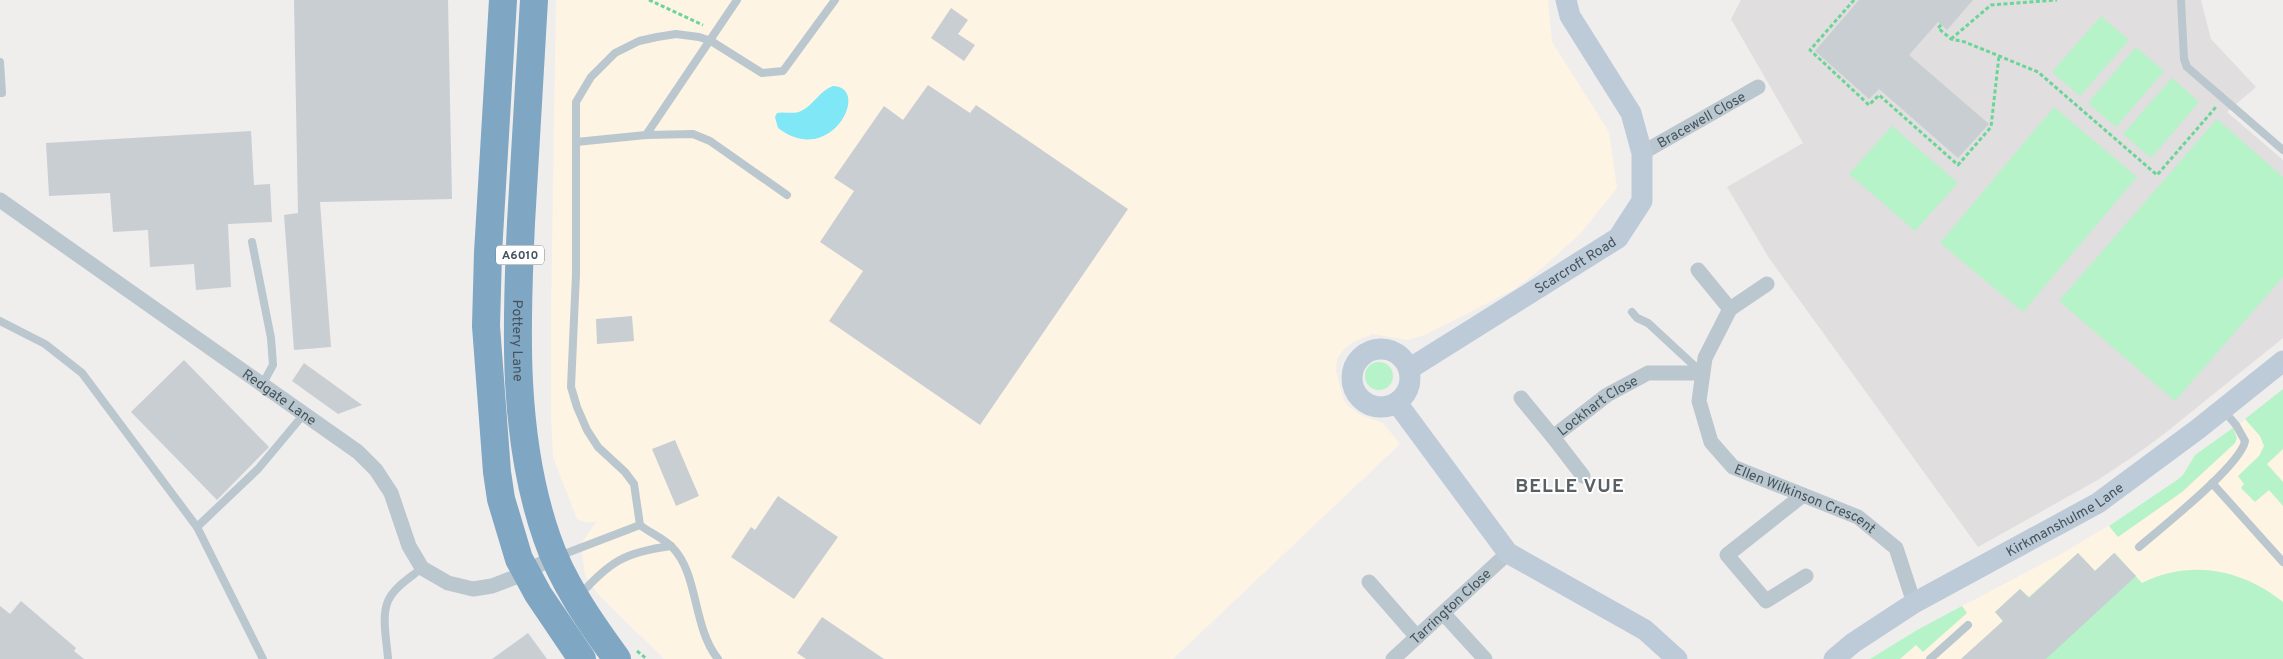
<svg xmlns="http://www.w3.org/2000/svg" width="2283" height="659" viewBox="0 0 2283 659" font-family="Overpass,sans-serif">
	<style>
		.commercial { fill: #fef4e4 }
		.education { fill: #e1dedf }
		.green { fill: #b6f3c8 }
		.water { fill: #7fe7f5 }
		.building { fill: #c9ced3 }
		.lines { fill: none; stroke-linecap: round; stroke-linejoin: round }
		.path { stroke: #6bd597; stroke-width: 3; stroke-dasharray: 4 2.5; stroke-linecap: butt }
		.lane { stroke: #bac7ce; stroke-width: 8 }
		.street { stroke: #bac7ce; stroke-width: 15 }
		.secondary { stroke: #bccbd7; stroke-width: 21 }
		.highway { stroke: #7fa6c2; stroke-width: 28 }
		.labels { text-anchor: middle; stroke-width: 4; stroke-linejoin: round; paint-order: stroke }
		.shield { fill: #fff; stroke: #7c878e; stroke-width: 1 }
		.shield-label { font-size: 12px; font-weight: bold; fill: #44535d }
		.street-label { font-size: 14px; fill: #44535d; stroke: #fff }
		.district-label { font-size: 19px; font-weight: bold; letter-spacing: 1px; fill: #595f63; stroke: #fff }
	</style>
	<rect width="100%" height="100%" fill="#f0eded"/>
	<g class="commercial">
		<path d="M556 0H1548L1552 42 1609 132 1617 188 1580 234 1540 270 1513 290 1425 335 1407 340 1373 334 1353 342 1344 349 1337 359 1336 371 1343 398 1348 406 1359 414 1383 423 1400 444 1173 659H664L597 593 585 575 581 544 596 522H584L577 519 553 457 551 416V313Z"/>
		<path d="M2283 389V659H1870L1917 630 2061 554 2130 513 2177 480 2183 475 2195 455 2242 422Z"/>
	</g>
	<path class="education" d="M1741 0H2201L2211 39 2256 87 2227 112 2283 160V338L2164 434 2134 456 2096 481 1978 547 1769 258 1727 187 1803 143 1731 19Z"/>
	<g class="green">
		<path d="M2101 16 2129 40 2080 96 2052 72Z"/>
		<path d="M2136 47 2164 71 2116 127 2088 103Z"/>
		<path d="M2172 78 2199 102 2151 158 2123 134Z"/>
		<path d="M2054 107 2137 177 2023 312 1940 243Z"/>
		<path d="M2217 119 2283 177V277L2175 401 2059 301Z"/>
		<path d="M1892 126 1958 183 1915 231 1849 174Z"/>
		<circle cx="1379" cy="376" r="14"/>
		<path d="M2283 389V449L2267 464 2283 482V506L2269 490 2255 502 2241 488 2244 484 2238 476 2259 456 2264 446 2260 436 2245 419Z"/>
		<path d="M2233 428 2237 438 2235 443 2182 492 2118 537 2109 526 2177 480 2183 475 2195 455Z"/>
		<path d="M2078 553 2095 571 2115 553 2142 583C2190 559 2242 569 2283 602V659H1961L2003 621 1995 612 2020 589 2029 597Z"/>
		<path d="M1962 606 1967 613 1923 652 1916 645 1900 659H1870L1917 630Z"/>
	</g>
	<path class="water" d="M833 86C872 87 831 169 778 128L775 117 777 113C785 111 793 115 801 111 814 105 819 91 833 86Z"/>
	<g class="building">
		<path d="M294 0H448L452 199 320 202 331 347 294 350 284 215 298 213Z"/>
		<path d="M1859 0H1973L1947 30 1938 22 1909 55 1989 124 1958 158 1879 89 1869 99 1815 51Z"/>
		<path d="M951 8 968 20 958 34 975 45 964 61 931 38Z"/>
		<path d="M928 85 970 113 976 105 1128 209 980 425 829 321 863 271 820 242 854 191 834 178 884 106 903 120Z"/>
		<path d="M251 131 254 185 270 184 272 222 228 224 231 287 196 290 194 264 150 267 148 230 113 232 110 193 49 196 46 143Z"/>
		<path d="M632 316 634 341 597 344 596 319Z"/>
		<path d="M184 360 269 447 217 500 131 412Z"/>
		<path d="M304 363 362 405 338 414 292 381Z"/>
		<path d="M675 440 699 496 676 506 652 449Z"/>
		<path d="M778 496 838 537 794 599 731 557 751 527 755 530Z"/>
		<path d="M2078 553 2095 571 2114 553 2136 576 2046 659H1961L2003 621 1995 612 2020 589 2029 598Z"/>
		<path d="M21 601 76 648 74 651 84 659H0V606L10 614Z"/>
		<path d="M822 617 884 659H806L797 653Z"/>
		<path d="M528 633 547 659H492Z"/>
	</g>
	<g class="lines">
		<g class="path">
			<path d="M649 0 703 25"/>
			<path d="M1854 0 1810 50 1869 105 1879 95 1958 165 1991 127 1999 56"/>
			<path d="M1941 25 1938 28 1951 39 1965 42 2038 72 2157 175 2216 107"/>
			<path d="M1951 39 1991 5 2057 0"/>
			<path d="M637 651 647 659"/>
		</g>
		<g class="lane">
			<path d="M2181 0 2184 59 2187 67 2283 150"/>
			<path d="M0 62 2 93H0"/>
			<path d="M646 135 737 0"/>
			<path d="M576 142 646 135 693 134 710 141 787 195"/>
			<path d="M252 242 271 338 273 365 262 385"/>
			<path d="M1632 312 1637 318 1648 323 1701 372"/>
			<path d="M0 321 45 344 82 373 197 527 263 659"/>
			<path d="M2212 483 2283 562"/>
			<path d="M197 527 258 469 304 414"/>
			<path d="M2139 547C2161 528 2241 465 2245 441L2236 425 2224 411"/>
			<path d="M559 556 640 525"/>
			<path d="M580 595C610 561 626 552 671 546"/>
			<path d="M388 659C387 642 381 617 388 601 394 587 411 577 422 568"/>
			<path d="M718 659C692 626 699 574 672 547 663 538 650 533 640 525L634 484 625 472 598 447 587 430 577 407 571 387 576 274V102L591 77 615 53 639 41 657 37 676 34 699 37 711 41 762 73 783 71 835 0"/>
			<path d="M1930 659 1968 625"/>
		</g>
		<g class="street">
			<path id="s1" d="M1642 153 1758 87"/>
			<path id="s2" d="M0 200 358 452 376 470 391 493 409 546 422 568 448 583 473 589 492 586 513 578 555 557"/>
			<path d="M1698 270 1730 309"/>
			<path id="s3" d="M1767 284 1730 309 1705 358 1699 401 1711 442 1733 467 1858 517 1896 548 1914 603"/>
			<path d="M1521 398 1553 437"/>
			<path id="s4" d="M1583 476 1553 437 1607 395 1648 373H1702"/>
			<path d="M1803 495 1727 555 1766 601 1806 576"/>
			<path d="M1369 582 1417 637"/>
			<path d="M1443 613 1485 659"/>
			<path id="s5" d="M1393 659 1508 553"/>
		</g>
		<g class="secondary">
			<circle cx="1381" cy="378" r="29"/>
			<path id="s6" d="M1409 369 1618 238 1642 201V153L1631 113 1570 16 1566 0"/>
			<path d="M1397 403 1508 553 1645 630 1677 659"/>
			<path id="s7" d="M1834 659 1853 643 1914 603 2098 503 2198 429 2283 361"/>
		</g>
		<g class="highway">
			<path d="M503 0 488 253 486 326 497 472 501 499 519 559 538 594 582 659"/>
			<path id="s8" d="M534 0C530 74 525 149 521 223 516 327 512 438 547 538 562 582 590 622 617 659"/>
		</g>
	</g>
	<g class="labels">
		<rect class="shield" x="496" y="245.5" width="48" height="19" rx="4"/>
		<g class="shield-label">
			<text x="520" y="259">A6010</text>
		</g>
		<g class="street-label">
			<text dy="5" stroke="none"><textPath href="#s1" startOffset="68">Bracewell Close</textPath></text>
			<text dy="5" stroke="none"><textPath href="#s6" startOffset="196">Scarcroft Road</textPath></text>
			<text dy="5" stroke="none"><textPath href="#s8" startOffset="341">Pottery Lane</textPath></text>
			<text dy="5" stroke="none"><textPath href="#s2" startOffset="342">Redgate Lane</textPath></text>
			<text dy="5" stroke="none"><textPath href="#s4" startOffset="104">Lockhart Close</textPath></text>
			<text dy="5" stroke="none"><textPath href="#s3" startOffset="298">Ellen Wilkinson Crescent</textPath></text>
			<text dy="5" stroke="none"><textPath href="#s7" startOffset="270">Kirkmanshulme Lane</textPath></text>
			<text dy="5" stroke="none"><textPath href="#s5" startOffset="78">Tarrington Close</textPath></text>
		</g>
		<g class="district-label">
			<text x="1570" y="492">BELLE VUE</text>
		</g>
	</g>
</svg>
